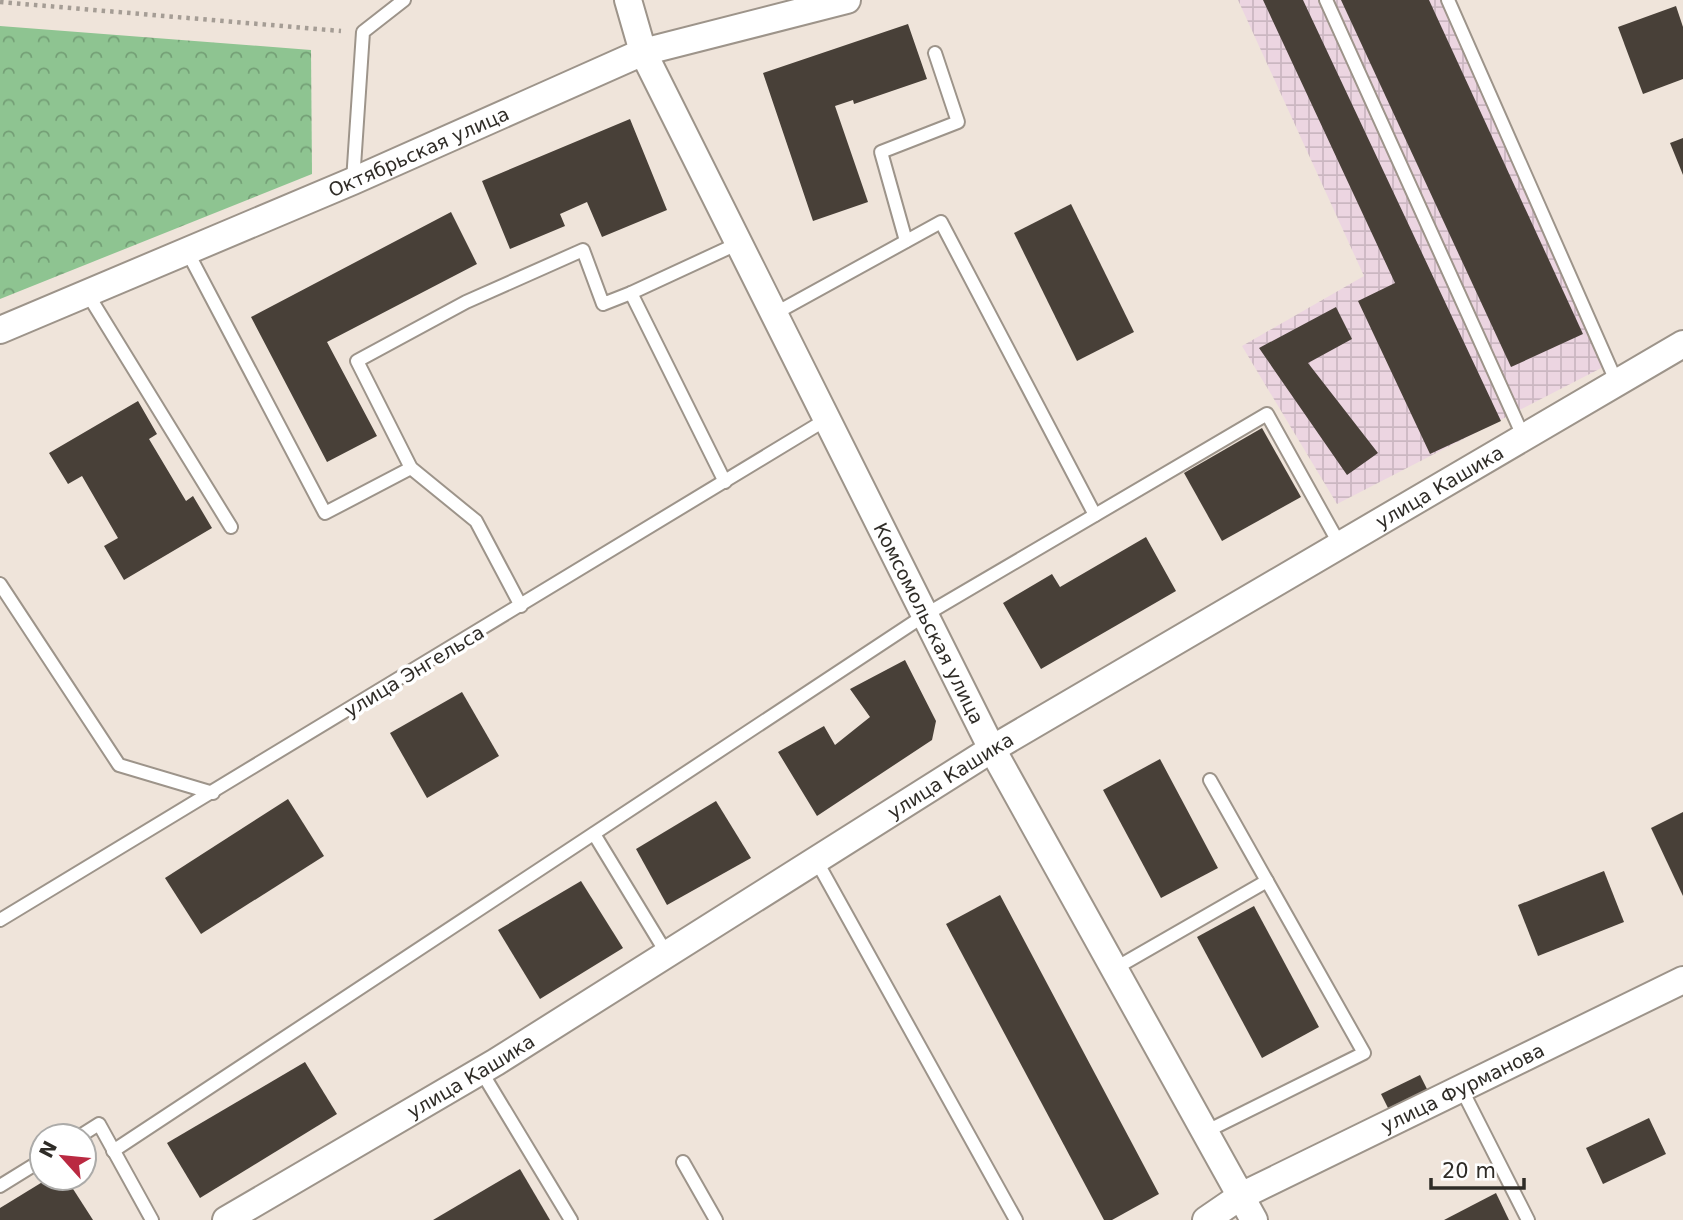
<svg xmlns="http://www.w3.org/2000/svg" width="1683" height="1220" viewBox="0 0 1683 1220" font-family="'DejaVu Sans',sans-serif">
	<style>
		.industrial { fill: url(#industrial-grid) }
		.park { fill: url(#park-crowns) }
		.building { fill: #484038 }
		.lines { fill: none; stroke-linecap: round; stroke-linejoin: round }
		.lane-casing { stroke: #9d948a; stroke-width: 16 }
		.street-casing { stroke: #9d948a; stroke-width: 30 }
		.path { stroke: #a59d95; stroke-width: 4.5; stroke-dasharray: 3.5 5; stroke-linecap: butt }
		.lane { stroke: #fff; stroke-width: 12 }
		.street { stroke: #fff; stroke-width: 26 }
		.labels { text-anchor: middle; stroke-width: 7; stroke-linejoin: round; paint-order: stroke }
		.street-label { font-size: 19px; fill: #2f2c27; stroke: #fff }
	</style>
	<defs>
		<pattern id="industrial-grid" width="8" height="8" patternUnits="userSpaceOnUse" patternTransform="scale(1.75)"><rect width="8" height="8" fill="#ecd5e1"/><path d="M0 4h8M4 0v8" fill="none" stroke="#cbb7c1"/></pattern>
		<pattern id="park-crowns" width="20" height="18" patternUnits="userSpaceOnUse" patternTransform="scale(1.75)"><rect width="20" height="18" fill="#8ec491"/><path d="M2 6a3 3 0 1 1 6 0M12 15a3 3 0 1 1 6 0" fill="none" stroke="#749f76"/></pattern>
	</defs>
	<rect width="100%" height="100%" fill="#efe4da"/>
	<path class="industrial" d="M1238 0H1442L1609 364 1337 504 1242 346 1364 276Z"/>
	<path class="park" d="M0 26 311 50 312 174 0 299Z"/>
	<g class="building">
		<path d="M1263 0H1303L1501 421 1430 454 1358 301 1395 283Z"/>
		<path d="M1341 0H1429L1583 334 1511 367Z"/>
		<path d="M1676 6 1683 27V79L1643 94 1618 27Z"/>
		<path d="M908 24 927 79 854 104 853 100 835 106 868 202 813 221 763 73Z"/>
		<path d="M630 119 667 210 602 237 587 202 560 214 565 226 510 249 482 181Z"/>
		<path d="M1683 138V175L1670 143Z"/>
		<path d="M1071 204 1134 332 1077 361 1014 233Z"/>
		<path d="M451 212 477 264 327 342 377 436 327 462 251 317Z"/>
		<path d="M1336 307 1352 339 1308 363 1378 453 1347 475 1259 348Z"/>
		<path d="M138 401 157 434 149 439 186 501 193 496 212 528 124 580 104 546 118 538 82 476 68 484 49 453Z"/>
		<path d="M1262 428 1301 497 1222 541 1184 473Z"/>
		<path d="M1146 537 1176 591 1041 669 1003 603 1052 574 1060 587Z"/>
		<path d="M905 660 936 721 932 740 817 816 778 752 824 726 835 745 870 717 850 689Z"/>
		<path d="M462 692 499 756 427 798 390 733Z"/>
		<path d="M1160 759 1218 868 1161 898 1103 790Z"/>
		<path d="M288 799 324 856 201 934 165 878Z"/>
		<path d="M716 801 751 858 667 905 636 849Z"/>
		<path d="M1683 812V896L1651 828Z"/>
		<path d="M1604 871 1624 922 1538 956 1518 905Z"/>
		<path d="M581 881 623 948 540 999 498 930Z"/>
		<path d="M1000 895 1159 1194 1112 1220H1104L946 924Z"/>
		<path d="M1254 906 1319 1027 1262 1058 1197 937Z"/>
		<path d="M305 1062 337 1114 200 1198 167 1143Z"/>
		<path d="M1420 1075 1430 1095 1391 1114 1381 1094Z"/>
		<path d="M1649 1118 1666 1154 1603 1184 1586 1148Z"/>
		<path d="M520 1169 550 1220H433Z"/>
		<path d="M49 1178H66L93 1220H0V1208Z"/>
		<path d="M1496 1193 1509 1220H1444Z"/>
	</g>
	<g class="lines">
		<defs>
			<g id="lane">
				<path d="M1326 0 1524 438"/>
				<path d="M1448 0 1617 383"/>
				<path d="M353 181 363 32 404 0"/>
				<path d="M906 241 881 152 958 122 935 53"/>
				<path d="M187 251 325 513 411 468"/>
				<path d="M87 293 231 527"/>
				<path d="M774 314 941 222 1095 515"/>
				<path d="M725 482 631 293 739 243"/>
				<path d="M0 584 119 765 213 793"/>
				<path d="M521 606 476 521 411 468 357 361 466 302 583 250 603 304 631 293"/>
				<path d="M594 834 667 954"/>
				<path d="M816 860 1016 1220"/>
				<path d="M0 920 827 419"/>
				<path d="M1114 969 1267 881"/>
				<path d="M481 1071 571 1220"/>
				<path d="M1461 1088 1528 1220"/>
				<path d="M1205 1132 1364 1053 1210 780"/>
				<path d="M80 1136 99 1124 152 1220"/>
				<path d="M113 1151 925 615 1267 414 1340 545"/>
				<path d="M683 1162 716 1220"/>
				<path d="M0 1186 42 1160"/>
			</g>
			<g id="street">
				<path id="s1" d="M628 0 643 52 992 749 1254 1220"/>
				<path id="s2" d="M0 330 353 181 643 52 847 0"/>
				<path id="s3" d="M226 1220 496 1062 992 749 1683 344"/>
				<path id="s4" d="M1206 1220 1241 1196 1683 980"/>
			</g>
		</defs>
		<use href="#lane" class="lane-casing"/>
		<use href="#street" class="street-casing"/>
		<path class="path" d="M0 2 341 31"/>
		<use href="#lane" class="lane"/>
		<use href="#street" class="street"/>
	</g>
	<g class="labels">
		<g class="street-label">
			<text dy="7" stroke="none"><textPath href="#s2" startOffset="455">Октябрьская улица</textPath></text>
			<text dy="7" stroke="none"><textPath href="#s3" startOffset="1418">улица Кашика</textPath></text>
			<text dy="7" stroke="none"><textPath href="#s1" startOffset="693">Комсомольская улица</textPath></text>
			<text transform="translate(414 671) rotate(-31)" y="7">улица Энгельса</text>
			<text dy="7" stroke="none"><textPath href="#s3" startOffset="850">улица Кашика</textPath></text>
			<text dy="7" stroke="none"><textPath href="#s3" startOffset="284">улица Кашика</textPath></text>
			<text dy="7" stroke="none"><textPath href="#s4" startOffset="289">улица Фурманова</textPath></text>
		</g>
	</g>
	<g transform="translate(63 1157) rotate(297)"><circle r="33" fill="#ffffff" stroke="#acaba9" stroke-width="2"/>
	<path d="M0-5L12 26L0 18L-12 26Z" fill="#ba2941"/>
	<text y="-10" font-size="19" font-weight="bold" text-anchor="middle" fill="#2f2c27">N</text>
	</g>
	<path d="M1431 1178v10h93v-10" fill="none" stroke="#2f2c27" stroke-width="3.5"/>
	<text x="1442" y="1178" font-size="21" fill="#2f2c27" stroke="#ffffff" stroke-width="5" paint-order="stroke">20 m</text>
</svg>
